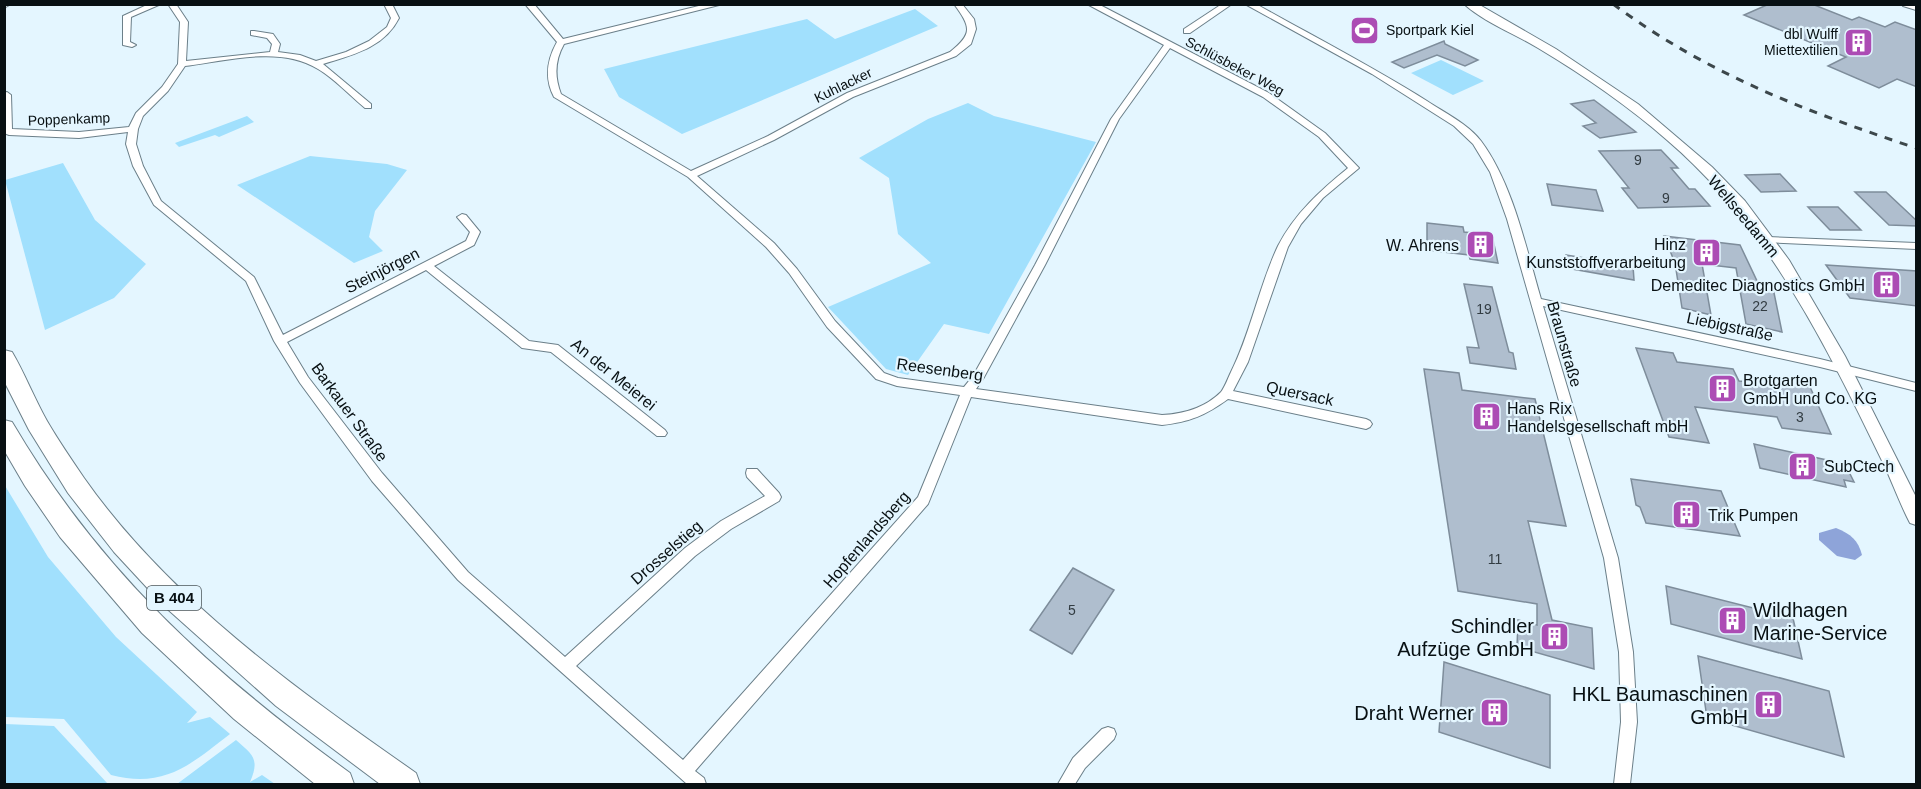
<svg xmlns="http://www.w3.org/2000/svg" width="1921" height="789" viewBox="0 0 1921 789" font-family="Arial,sans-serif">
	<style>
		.green { fill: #a1e0fd }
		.water { fill: #8ea4d9 }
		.building { fill: #afbece; stroke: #7e8d9b; stroke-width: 1.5 }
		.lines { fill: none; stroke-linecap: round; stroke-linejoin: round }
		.street-casing { stroke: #6b7f89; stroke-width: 2 }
		.secondary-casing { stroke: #6b7f89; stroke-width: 2 }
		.highway-casing { stroke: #6b7f89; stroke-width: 2 }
		.street { fill: #fff; fill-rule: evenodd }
		.secondary { fill: #fff; fill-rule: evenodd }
		.highway { fill: #fff; fill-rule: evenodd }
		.rail { stroke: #3c474b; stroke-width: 3; stroke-dasharray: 8 8; stroke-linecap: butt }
		.labels { text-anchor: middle; stroke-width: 4.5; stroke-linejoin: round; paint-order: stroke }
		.far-poi-label { font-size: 14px; fill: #081013; stroke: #e4f6ff; text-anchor: start }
		.far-street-label { font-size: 14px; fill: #081013; stroke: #e4f6ff }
		.number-label { font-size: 14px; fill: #323c42 }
		.shield { fill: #e4f6ff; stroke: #4a555a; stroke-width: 1.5 }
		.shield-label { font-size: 15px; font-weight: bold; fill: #081013 }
		.street-label { font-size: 16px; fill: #081013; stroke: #e4f6ff }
		.poi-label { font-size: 16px; fill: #081013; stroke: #e4f6ff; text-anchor: start }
		.near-poi-label { font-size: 20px; fill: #081013; stroke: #e4f6ff; text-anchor: end }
	</style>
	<rect width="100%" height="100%" fill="#e4f6ff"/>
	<g class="green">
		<path d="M915 9 938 26 682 134 619 97 604 69 807 19 835 39Z"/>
		<path d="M1441 60 1484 81 1453 95 1411 73Z"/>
		<path d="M968 103 994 116 1096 142 989 334 944 324 908 375 886 369 828 307 931 263 898 234 889 178 859 158 928 119Z"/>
		<path d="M247 116 254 122 219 137 215 135 179 147 175 143Z"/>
		<path d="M310 156 387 164 407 170 375 211 369 237 383 251 354 263 237 185Z"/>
		<path d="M63 163 95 220 146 264 114 298 45 330 5 180Z"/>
		<path d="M4 484 48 557 116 637 197 712 187 723 210 717 230 734C191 764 165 789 111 775L64 719 5 717Z"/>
		<path d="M5 724 54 726 108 784H5Z"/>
		<path d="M236 740C253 755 260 759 250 782L262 775 275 784H177Z"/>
	</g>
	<path class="water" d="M1836 528C1851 534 1858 540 1862 555L1855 560 1837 556 1819 540V533Z"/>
	<g class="building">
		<path d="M1769 4H1812L1852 20 1859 17 1885 27 1895 22 1917 30V87L1897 79 1879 88 1828 66 1846 57 1744 15Z"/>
		<path d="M1444 41 1445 44 1478 60 1465 66 1437 55 1404 68 1392 62Z"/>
		<path d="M1594 100 1614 115 1636 132 1600 138 1583 126 1596 123 1571 104Z"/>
		<path d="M1661 150 1678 168H1671L1689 189H1695L1710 206 1638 208 1622 188H1629L1599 151Z"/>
		<path d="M1780 174 1796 191 1761 192 1745 175Z"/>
		<path d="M1547 184 1596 190 1603 211 1552 205Z"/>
		<path d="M1855 192H1886L1917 221V226L1889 225Z"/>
		<path d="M1808 207H1838L1861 230H1830Z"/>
		<path d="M1427 223 1463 227 1464 232 1492 235 1498 263 1470 259 1469 255 1427 250Z"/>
		<path d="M1664 236 1740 245 1759 285 1773 288 1782 332 1746 324 1736 268 1702 264 1711 315 1682 308 1675 263Z"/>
		<path d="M1566 255 1633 266 1634 280 1567 268Z"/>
		<path d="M1826 265 1917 271V306L1850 298Z"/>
		<path d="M1464 284 1492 287 1509 352 1513 353 1516 369 1470 363 1467 347 1479 348Z"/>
		<path d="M1636 348 1673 353 1677 362 1733 369 1739 381 1810 387 1831 434 1782 428 1777 417 1695 407 1709 443 1669 437Z"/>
		<path d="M1424 369 1459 373 1462 390 1535 399 1566 526 1528 521 1552 620 1592 628 1594 669 1517 647 1518 620 1537 625V604L1458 591Z"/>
		<path d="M1754 444 1845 464 1854 482 1844 480 1846 487 1760 468Z"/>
		<path d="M1631 479 1721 491 1740 536 1646 523 1640 507 1636 505Z"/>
		<path d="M1073 568 1114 590 1072 654 1030 630Z"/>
		<path d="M1666 586 1793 618 1802 659 1671 624Z"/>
		<path d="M1698 656 1829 691 1844 757 1707 718Z"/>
		<path d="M1444 662 1550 695V768L1439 732Z"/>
	</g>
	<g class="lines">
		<defs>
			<g id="street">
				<path d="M149 4H161L131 17 130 42 136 45 132 47 123 45V16Z"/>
				<path d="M168 4H176L188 22 186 61 270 52 272 44 267 38 251 35V31H254L273 34 280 44 278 52 300 55 316 61 346 52 369 41 387 27 391 18 384 4H392L399 18C384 48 352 55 323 64L371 104V108H365C349 95 335 79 318 69 280 45 226 61 185 66L168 91 143 116 138 129 136 144 143 166 161 201 254 277 283 335 466 241 470 232 457 217 462 214 466 215 480 232 474 245 434 266 529 341 558 345 665 430 667 433 665 436H657L551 352 522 348 426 270 287 342 308 377 382 473 468 572 565 657 685 548 721 521 765 496 747 477 746 473 747 469H757L779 493 781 497 779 501 731 529 695 556 576 666 683 760 918 497 960 395 897 386 876 379 827 327 789 273 766 247 688 177 554 97C544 78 547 60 557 42L525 4H534L563 39 707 4H723L564 44C555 60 554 76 561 94L691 171 768 136 847 93 950 52C973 34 971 27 954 4H962L974 19 976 29 971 44 956 56 853 97 774 140 697 176 774 243 797 269 835 321 884 373 898 378 964 387 973 376 1035 265 1111 119 1164 45 1087 4H1098L1269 93 1325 133 1359 168 1323 198 1301 224 1288 247 1248 362 1233 391 1366 419 1370 421 1372 424 1370 427 1366 429 1228 399C1206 415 1190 422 1162 425L971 397 928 504 695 771 704 778 706 784H687L458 580 372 481 300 383 274 341 246 281 154 205 133 166 126 144 128 132 79 138 9 135 4 133V93L7 92 11 95 12 129 79 132 129 127 136 113 162 87 178 64 180 22ZM1170 48 1263 97 1319 137 1348 168C1321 190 1295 213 1278 246 1259 286 1251 332 1231 372 1228 378 1225 387 1221 392 1205 408 1183 414 1162 415L976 389 983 379 1045 265 1119 119Z"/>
				<path d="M1222 4H1232L1190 33H1184V29Z"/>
				<path d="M1245 4H1256C1313 36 1371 66 1427 101 1445 113 1468 124 1481 141 1513 184 1526 248 1541 299L1820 359 1916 383V391L1820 367 1543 306 1618 558 1633 652 1637 722 1630 784H1614L1621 722 1619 652 1604 558 1507 219 1490 172 1473 144 1454 126 1372 74Z"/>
				<path d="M1902 4 1916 5V10L1903 6Z"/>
				<path d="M1768 237 1916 243V249L1764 242 1763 240Z"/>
				<path d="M1108 727 1114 729 1116 734 1114 739 1085 768 1075 784H1058L1073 758 1102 729Z"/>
			</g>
			<g id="secondary">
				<path d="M4 4H11L4 8Z"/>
				<path d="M1464 4H1478L1556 49 1638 104 1712 167 1745 201 1789 260 1845 356 1916 497V525L1910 523C1901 506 1894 487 1886 469 1828 349 1770 228 1667 140 1627 105 1583 75 1538 48 1515 34 1484 22 1464 4Z"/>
			</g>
			<g id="highway">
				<path d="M4 350 12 352C25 374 34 398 47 421 58 440 71 459 84 478 169 599 296 689 416 773L420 784H380L276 706 164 606 114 552 68 493 29 430 4 381Z"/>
				<path d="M4 420 12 422C100 572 211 672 350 773L354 784H315L234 719 142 633 60 537 25 486 4 450Z"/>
			</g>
		</defs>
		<use href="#street" class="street-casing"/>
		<use href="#secondary" class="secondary-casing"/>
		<use href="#highway" class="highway-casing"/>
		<use href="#street" class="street"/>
		<use href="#secondary" class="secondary"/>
		<use href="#highway" class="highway"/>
		<path class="rail" d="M1613 4C1707 74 1805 111 1916 148"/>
	</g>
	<defs>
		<symbol id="stadium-square" viewBox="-11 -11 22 22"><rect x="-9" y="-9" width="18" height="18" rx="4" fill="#ac4cb4" stroke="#e4f6ff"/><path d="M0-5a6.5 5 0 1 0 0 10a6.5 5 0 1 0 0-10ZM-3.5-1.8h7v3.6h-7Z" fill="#fff"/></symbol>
		<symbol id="building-square" viewBox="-11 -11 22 22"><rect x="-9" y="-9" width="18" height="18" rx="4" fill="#ac4cb4" stroke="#e4f6ff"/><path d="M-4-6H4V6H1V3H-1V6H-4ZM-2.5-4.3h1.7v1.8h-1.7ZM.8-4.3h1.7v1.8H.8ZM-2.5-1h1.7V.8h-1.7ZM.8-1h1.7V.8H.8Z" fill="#fff"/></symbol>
	</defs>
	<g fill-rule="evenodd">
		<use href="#stadium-square" x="1348" y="14" width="33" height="33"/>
		<use href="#building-square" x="1842" y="26" width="33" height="33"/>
		<use href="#building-square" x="1464" y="228" width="33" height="33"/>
		<use href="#building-square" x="1690" y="236" width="33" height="33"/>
		<use href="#building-square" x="1870" y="268" width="33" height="33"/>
		<use href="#building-square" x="1706" y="372" width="33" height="33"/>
		<use href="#building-square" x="1470" y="400" width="33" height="33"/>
		<use href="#building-square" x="1786" y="450" width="33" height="33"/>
		<use href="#building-square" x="1670" y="498" width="33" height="33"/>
		<use href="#building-square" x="1716" y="604" width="33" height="33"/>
		<use href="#building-square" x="1538" y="620" width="33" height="33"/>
		<use href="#building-square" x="1752" y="688" width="33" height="33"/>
		<use href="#building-square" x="1478" y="696" width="33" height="33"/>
	</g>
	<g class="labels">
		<g class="far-poi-label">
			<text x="1386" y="35">Sportpark Kiel</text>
			<text x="1838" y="39" text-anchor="end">dbl Wulff<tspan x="1838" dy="16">Miettextilien</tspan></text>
		</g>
		<g class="far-street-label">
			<text transform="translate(1235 66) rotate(28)" y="5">Schlüsbeker Weg</text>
			<text transform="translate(843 85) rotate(-26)" y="5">Kuhlacker</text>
			<text transform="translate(69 119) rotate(-2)" y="5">Poppenkamp</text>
		</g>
		<g class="number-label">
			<text x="1638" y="165">9</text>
			<text x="1666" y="203">9</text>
			<text x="1760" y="311">22</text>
			<text x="1484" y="314">19</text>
			<text x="1800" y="422">3</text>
			<text x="1495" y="564">11</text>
			<text x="1072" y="615">5</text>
		</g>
		<rect class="shield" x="147" y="586" width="54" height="24" rx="4.5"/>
		<g class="shield-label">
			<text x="174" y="603">B 404</text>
		</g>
		<g class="street-label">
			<text transform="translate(1744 216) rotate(50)" y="6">Wellseedamm</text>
			<text transform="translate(382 270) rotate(-27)" y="6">Steinjörgen</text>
			<text transform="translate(1730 326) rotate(12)" y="6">Liebigstraße</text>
			<text transform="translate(1565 344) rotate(74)" y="6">Braunstraße</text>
			<text transform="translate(940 369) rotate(8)" y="6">Reesenberg</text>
			<text transform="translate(614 374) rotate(39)" y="6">An der Meierei</text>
			<text transform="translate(1300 393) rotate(12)" y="6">Quersack</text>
			<text transform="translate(350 412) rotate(54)" y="6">Barkauer Straße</text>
			<text transform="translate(866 539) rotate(-49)" y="6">Hopfenlandsberg</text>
			<text transform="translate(666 552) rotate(-41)" y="6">Drosselstieg</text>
		</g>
		<g class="poi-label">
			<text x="1686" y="250" text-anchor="end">Hinz<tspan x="1686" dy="18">Kunststoffverarbeitung</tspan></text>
			<text x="1459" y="251" text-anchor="end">W. Ahrens</text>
			<text x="1865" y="291" text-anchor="end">Demeditec Diagnostics GmbH</text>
			<text x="1743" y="386">Brotgarten<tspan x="1743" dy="18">GmbH und Co. KG</tspan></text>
			<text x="1507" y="414">Hans Rix<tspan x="1507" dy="18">Handelsgesellschaft mbH</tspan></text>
			<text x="1824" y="472">SubCtech</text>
			<text x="1708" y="521">Trik Pumpen</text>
		</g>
		<g class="near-poi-label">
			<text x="1753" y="617" text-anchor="start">Wildhagen<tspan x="1753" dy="23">Marine-Service</tspan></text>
			<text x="1534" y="633">Schindler<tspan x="1534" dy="23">Aufzüge GmbH</tspan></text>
			<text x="1748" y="701">HKL Baumaschinen<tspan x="1748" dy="23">GmbH</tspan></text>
			<text x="1474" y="720">Draht Werner</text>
		</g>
	</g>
	<rect width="1921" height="789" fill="none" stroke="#081013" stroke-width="12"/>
</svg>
